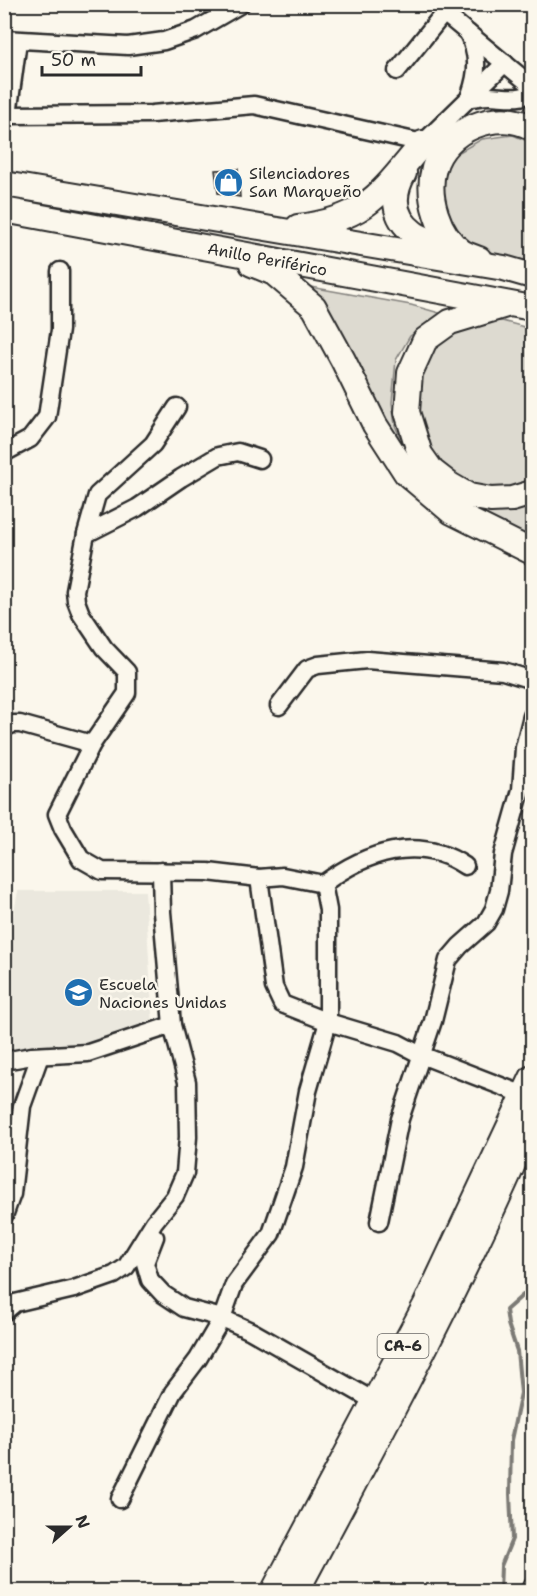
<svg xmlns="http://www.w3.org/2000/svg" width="537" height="1596" viewBox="0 0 537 1596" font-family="'Shantell Sans',sans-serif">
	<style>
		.built { fill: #ebe8de }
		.green { fill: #dddad0; stroke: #84827e; stroke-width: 1.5 }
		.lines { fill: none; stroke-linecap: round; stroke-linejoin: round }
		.stream { stroke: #7b7a75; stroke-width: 4 }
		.building { fill: url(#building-cross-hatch); stroke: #2b2b2b; stroke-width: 1.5 }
		.minor-casing { stroke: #2b2b2b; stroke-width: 21 }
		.highway-casing { stroke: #2b2b2b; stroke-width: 28 }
		.minor { stroke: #fbf7ec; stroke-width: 16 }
		.highway { stroke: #fbf7ec; stroke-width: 24 }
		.labels { text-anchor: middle; stroke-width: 5; stroke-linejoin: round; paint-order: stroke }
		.shield { fill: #fbf7ec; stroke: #696865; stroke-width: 1.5 }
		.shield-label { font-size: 15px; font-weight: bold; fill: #2b2b2b }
		.poi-label { font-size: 16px; fill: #2b2b2b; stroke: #fbf7ec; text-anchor: start }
		.street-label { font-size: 16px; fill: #2b2b2b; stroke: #fbf7ec }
	</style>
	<defs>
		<pattern id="building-cross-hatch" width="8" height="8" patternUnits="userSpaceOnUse" patternTransform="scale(1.5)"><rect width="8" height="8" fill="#c7c4bc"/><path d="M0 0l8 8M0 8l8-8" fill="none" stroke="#a29f99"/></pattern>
	</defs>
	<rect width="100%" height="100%" fill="#fbf7ec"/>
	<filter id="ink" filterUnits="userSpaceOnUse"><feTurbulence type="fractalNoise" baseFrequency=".0167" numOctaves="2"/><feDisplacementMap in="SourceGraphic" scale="12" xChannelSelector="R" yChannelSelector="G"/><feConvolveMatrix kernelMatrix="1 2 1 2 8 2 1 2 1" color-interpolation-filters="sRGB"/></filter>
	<g filter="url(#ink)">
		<path class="built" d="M18 891H145L153 1026 96 1041 5 1057V960Z"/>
		<g class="green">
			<path d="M513 135 532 143V265L472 247 449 230 440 178 454 155 482 139Z"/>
			<path d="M305 286 411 305 443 314 410 336 396 360 392 403 395 425 399 435 419 462 493 510 532 506V543L483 521 413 465Z"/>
			<path d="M502 321 532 329V488L498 493 477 486 444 469 418 431 423 356 435 342 474 322Z"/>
		</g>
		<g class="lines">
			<path class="stream" d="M500 1592 501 1566 512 1539 510 1494 511 1440 521 1393 517 1351 508 1324 506 1310 532 1287"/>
		</g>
		<path class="building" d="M238 169 240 197 218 193 215 170Z"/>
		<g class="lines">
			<defs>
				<g id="minor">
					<path d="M437 4 444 13 532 86"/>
					<path d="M468 33C479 55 478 73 470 95"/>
					<path d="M4 39 128 46 164 41 196 30 241 4"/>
					<path d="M397 71 444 13"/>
					<path d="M469 98C475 98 482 96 489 96 503 96 520 101 532 92"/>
					<path d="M8 115 18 41"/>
					<path d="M4 116 8 115 152 114 254 105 423 143 505 63"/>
					<path d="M177 407 153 444 97 495 86 534 75 591 76 601 81 614 104 648 127 672V693L92 744 57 814 63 829 81 859 102 871 208 872 259 878 283 876 323 884C366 852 418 834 465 866"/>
					<path d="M4 453 30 439 47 417 60 330V271"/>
					<path d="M86 534 137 508 181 478 218 456 238 452 260 459"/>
					<path d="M279 706 307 669 318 665 367 660 503 671 532 680"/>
					<path d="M4 728 13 724H20L92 744"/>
					<path d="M259 878 274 987 282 1004 328 1022 398 1043 421 1055 524 1095"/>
					<path d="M4 1061 32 1056 88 1053 172 1025"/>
					<path d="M4 1216 12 1194 22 1106 40 1056"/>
					<path d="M379 1222 400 1119 433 1021 448 960 460 946 486 923 494 909 499 891 503 854 521 790 524 748 532 716"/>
					<path d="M155 1237 145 1263 150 1280 163 1294 184 1308 222 1318 251 1331 374 1401 384 1405"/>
					<path d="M4 1312 15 1303 74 1289 114 1275 126 1267 154 1222 175 1196 185 1173 188 1137 187 1082 172 1025 162 912 161 871"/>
					<path d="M120 1499 173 1392 198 1359 222 1318 234 1284 271 1234 294 1167 308 1091 328 1022V910L323 884"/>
					<path d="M529 1592 532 1586"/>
				</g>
				<g id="highway">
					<path d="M404 173C392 194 392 217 414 233 425 241 442 245 455 249"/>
					<path d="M4 184 504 268 532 276"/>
					<path id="s1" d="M4 210 532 308"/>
					<path d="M298 227C368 219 381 192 423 143"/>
					<path d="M479 259C474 257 467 255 462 252 438 235 426 196 434 168 445 129 498 108 532 128"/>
					<path d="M252 264 274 273 314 307 343 360 375 425 406 473 452 512 532 552"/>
					<path d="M506 305 450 322 425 340 410 373 407 412 420 454 432 471 450 485 469 496 491 500 512 499 532 493"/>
					<path d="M273 1592 425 1306 532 1078"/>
					<path d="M296 1592C379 1437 463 1282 532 1121"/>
				</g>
			</defs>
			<use href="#minor" class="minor-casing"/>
			<use href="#highway" class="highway-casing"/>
			<use href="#minor" class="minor"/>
			<use href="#highway" class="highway"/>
		</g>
	</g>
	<defs>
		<symbol id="shop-disc" viewBox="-11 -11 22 22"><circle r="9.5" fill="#1f6fb2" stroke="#fbf7ec"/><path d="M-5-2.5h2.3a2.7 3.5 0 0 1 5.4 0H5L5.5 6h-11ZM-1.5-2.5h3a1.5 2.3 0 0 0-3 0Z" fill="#fff"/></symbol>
		<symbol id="school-disc" viewBox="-11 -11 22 22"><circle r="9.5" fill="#1f6fb2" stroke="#fbf7ec"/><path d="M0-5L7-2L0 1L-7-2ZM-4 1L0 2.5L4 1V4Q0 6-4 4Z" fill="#fff"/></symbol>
	</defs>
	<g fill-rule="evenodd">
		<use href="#shop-disc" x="212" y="166" width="33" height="33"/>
		<use href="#school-disc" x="62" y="976" width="33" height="33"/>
	</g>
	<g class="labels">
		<rect class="shield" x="377.5" y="1334" width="51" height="24" rx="4.5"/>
		<g class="shield-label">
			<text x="403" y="1351">CA-6</text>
		</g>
		<g class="poi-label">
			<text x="249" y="179">Silenciadores<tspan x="249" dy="18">San Marqueño</tspan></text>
			<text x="99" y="990">Escuela<tspan x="99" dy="18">Naciones Unidas</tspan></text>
		</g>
		<g class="street-label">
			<text dy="6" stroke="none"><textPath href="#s1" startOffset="268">Anillo Periférico</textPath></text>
		</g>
	</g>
	<rect width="537" height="1596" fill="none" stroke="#fbf7ec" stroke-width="24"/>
	<rect x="12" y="12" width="513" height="1572" fill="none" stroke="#2b2b2b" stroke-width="2" filter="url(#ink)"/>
	<g transform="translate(69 1527) rotate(69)" stroke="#fbf7ec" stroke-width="4.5" paint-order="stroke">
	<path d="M0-4.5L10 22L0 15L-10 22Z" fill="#2b2b2b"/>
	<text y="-9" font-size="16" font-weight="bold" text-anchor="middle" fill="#2b2b2b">N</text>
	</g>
	<path d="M42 66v9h99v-9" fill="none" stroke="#2b2b2b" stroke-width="3"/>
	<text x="51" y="66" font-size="18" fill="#2b2b2b" stroke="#fbf7ec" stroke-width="4.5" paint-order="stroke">50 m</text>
</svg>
